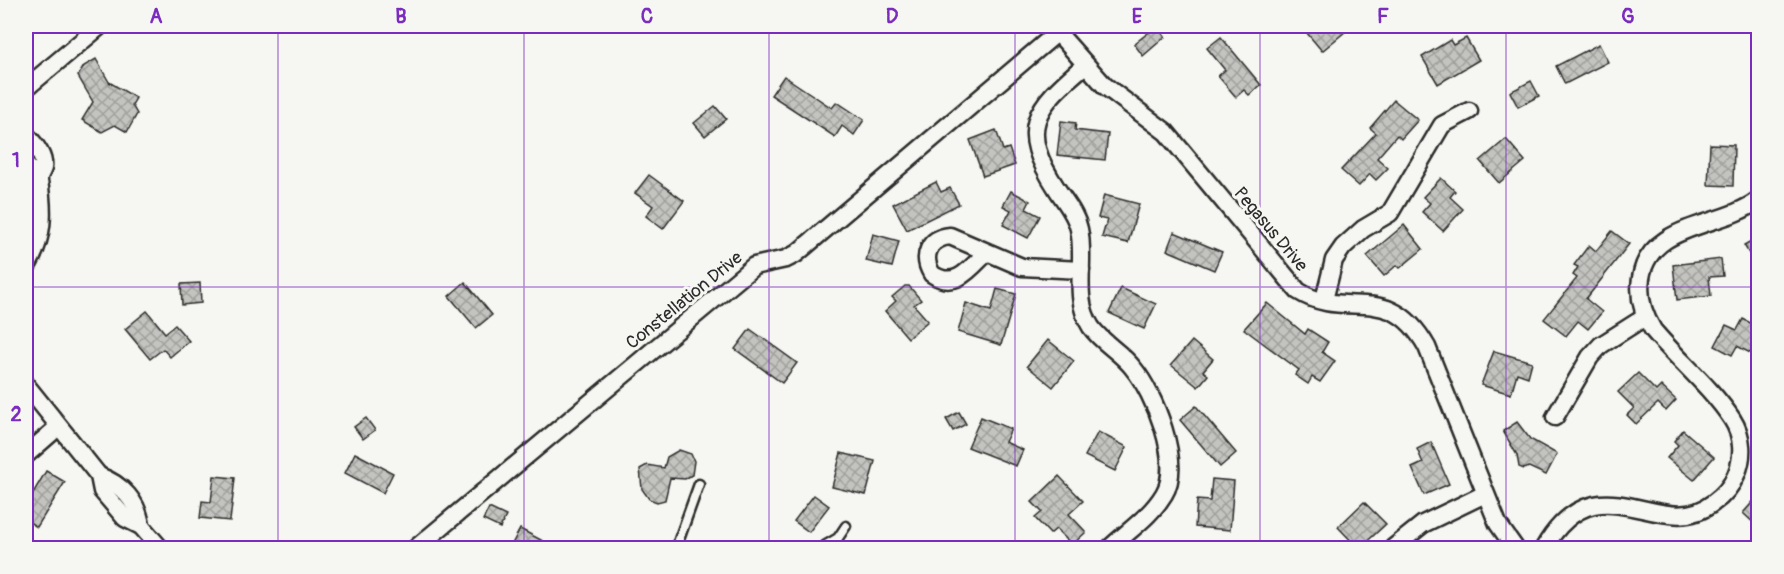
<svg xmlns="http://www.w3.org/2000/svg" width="1784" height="574" viewBox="0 0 1784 574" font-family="Pangolin,sans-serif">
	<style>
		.building { fill: url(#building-cross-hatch); stroke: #2b2b2b; stroke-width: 1.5 }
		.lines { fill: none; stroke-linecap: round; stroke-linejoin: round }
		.service-casing { stroke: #2b2b2b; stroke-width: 13 }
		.minor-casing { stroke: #2b2b2b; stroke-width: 21 }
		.service { stroke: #f6f6f2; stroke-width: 8 }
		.minor { stroke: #f6f6f2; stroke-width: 16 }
		.grid { fill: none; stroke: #7b2cbf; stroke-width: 1.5; stroke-opacity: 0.55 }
		.labels { text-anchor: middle; stroke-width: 6; stroke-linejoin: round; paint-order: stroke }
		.street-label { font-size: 18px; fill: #2b2b2b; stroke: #f6f6f2 }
		.neatline { fill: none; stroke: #7b2cbf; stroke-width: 2 }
		.grid-label { font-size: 20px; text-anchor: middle; font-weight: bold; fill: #7b2cbf }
	</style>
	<defs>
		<pattern id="building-cross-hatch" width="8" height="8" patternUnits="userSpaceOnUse" patternTransform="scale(1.5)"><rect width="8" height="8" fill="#c3c3c0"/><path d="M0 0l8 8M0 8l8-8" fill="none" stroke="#9f9f9c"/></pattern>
	</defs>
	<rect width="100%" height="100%" fill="#f6f6f2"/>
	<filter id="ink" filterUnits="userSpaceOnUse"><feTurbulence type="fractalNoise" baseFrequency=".0167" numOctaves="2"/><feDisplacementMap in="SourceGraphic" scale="12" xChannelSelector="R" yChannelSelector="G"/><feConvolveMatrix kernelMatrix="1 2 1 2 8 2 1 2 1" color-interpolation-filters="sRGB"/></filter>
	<g filter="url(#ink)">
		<g class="building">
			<path d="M1157 26 1165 37 1143 56 1134 44Z"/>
			<path d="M1301 26H1352L1322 51Z"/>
			<path d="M1221 37 1261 85 1249 95 1244 90 1236 97 1218 76 1225 70 1207 48Z"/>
			<path d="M1466 38 1479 60 1438 84 1422 57 1450 40 1453 45Z"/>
			<path d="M1599 44 1608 62 1565 84 1556 66Z"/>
			<path d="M96 59 109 82 136 98 132 105 137 114 127 132 115 125 102 132 82 120 93 102 78 76 84 66Z"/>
			<path d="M784 76 832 108 837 102 864 120 854 135 842 126 835 137 771 95Z"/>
			<path d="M1531 81 1539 96 1518 107 1510 92Z"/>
			<path d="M1394 100 1418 120 1401 139 1397 135 1377 158 1388 168 1376 180 1370 174 1359 186 1341 170 1376 133 1370 128Z"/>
			<path d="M715 106 726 119 705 136 694 123Z"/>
			<path d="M1061 121 1076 123 1075 130 1108 134 1105 160 1057 155Z"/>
			<path d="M996 130 1003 150 1009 148 1015 165 983 176 970 140Z"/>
			<path d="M1506 139 1525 161 1499 183 1480 161Z"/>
			<path d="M1710 144 1734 145 1733 186 1708 185Z"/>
			<path d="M649 175 684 201 663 229 646 216 653 206 635 193Z"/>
			<path d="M1441 178 1455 191 1450 197 1463 209 1443 231 1422 212 1430 203 1423 197Z"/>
			<path d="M936 182 941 192 950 188 959 204 907 230 893 204Z"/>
			<path d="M1011 191 1030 201 1026 209 1040 216 1028 238 1003 225 1011 210 1003 206Z"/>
			<path d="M1104 195 1139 204 1128 243 1102 237 1107 220 1098 218Z"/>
			<path d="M1404 225 1423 249 1400 268 1397 265 1384 276 1367 256Z"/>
			<path d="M1612 231 1629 244 1586 299 1602 312 1588 329 1578 321 1566 336 1544 319 1577 278 1573 275 1578 267 1574 265 1589 245 1596 251Z"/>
			<path d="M1174 232 1222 252 1214 270 1167 250Z"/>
			<path d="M873 234 899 241 892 267 866 261Z"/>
			<path d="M1758 237V269L1744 245Z"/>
			<path d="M1721 259 1723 276 1709 277 1711 296 1677 300 1673 265Z"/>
			<path d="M465 282 492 315 476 328 449 296Z"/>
			<path d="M200 283 201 303 182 305 181 284Z"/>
			<path d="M905 286H909L921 300 914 305 928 321 908 338 885 311 896 301 892 297Z"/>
			<path d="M1121 288 1156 304 1144 329 1109 313Z"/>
			<path d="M997 289 1016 294 1001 345 958 332 966 303 991 311Z"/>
			<path d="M1267 303 1305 334 1308 329 1328 342 1322 352 1335 361 1320 382 1312 377 1308 384 1295 375 1299 370 1244 329Z"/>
			<path d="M147 311 165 333 175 325 189 341 170 357 163 349 150 359 125 329Z"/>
			<path d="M1743 319 1758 327V342L1752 354 1737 346 1732 355 1715 346 1726 325 1737 330Z"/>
			<path d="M750 329 797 363 782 383 735 349Z"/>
			<path d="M1048 340 1074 361 1053 387 1027 366Z"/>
			<path d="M1192 341 1213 359 1203 371 1208 375 1198 387 1171 365Z"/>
			<path d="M1494 351 1532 362 1528 377 1517 373 1511 394 1481 385Z"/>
			<path d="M1638 373 1656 391 1661 386 1676 400 1666 411 1658 403 1636 424 1627 415 1634 408 1618 392Z"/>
			<path d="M1196 406 1236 453 1220 467 1180 420Z"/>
			<path d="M959 412 966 424 953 431 946 419Z"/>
			<path d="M981 417 1011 429 1005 442 1023 450 1016 466 968 447Z"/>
			<path d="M366 418 375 430 363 439 354 427Z"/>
			<path d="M1517 422 1530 439 1557 454 1546 475 1529 467 1524 469 1519 467 1517 455 1503 431Z"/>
			<path d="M1683 430 1714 457 1694 480 1667 458 1678 445 1674 441Z"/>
			<path d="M1098 432 1127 447 1115 471 1085 456Z"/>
			<path d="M1431 442 1449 484 1424 495 1412 468 1423 463 1417 449Z"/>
			<path d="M679 450 691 454 694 461 692 475 685 479 670 478 665 500 657 502 649 499 642 489 640 469 647 465 664 468 667 457Z"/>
			<path d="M355 453 393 473 383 493 345 473Z"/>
			<path d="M841 453 875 461 866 495 832 487Z"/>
			<path d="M46 471 65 482 37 527 26 520V505Z"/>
			<path d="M214 476 235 478 230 521 200 518 202 501 211 502Z"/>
			<path d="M1059 476 1083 501 1069 514 1086 532 1072 545 1056 529 1050 534 1035 518 1042 512 1032 502Z"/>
			<path d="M1212 479 1234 481 1230 530 1195 527 1197 500 1210 501Z"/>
			<path d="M814 495 829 506 809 532 794 521Z"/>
			<path d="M1758 496V527L1743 513Z"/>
			<path d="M1364 502 1386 524 1359 549 1338 527Z"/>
			<path d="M489 508 506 516 500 528 483 520Z"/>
			<path d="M520 529 558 549H521L512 544Z"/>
		</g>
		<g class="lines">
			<defs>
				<g id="service">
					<path d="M676 548 699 484"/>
					<path d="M821 548 838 538 846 526"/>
				</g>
				<g id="minor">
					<path d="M1058 33 1105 86 1166 132 1298 291C1347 322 1389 279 1427 347L1498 524 1515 548"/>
					<path d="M1085 65C1034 108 1017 128 1057 189 1065 202 1076 214 1079 229 1086 261 1072 298 1091 327 1102 343 1121 352 1133 368 1154 393 1183 463 1164 494 1151 516 1128 531 1110 548"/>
					<path d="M26 88 100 26"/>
					<path d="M26 135C33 142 45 156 43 168 41 174 38 175 39 181 44 213 44 239 26 268"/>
					<path d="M26 166 38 177"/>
					<path d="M986 253C970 269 955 290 932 274 921 256 929 238 950 236L1022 267 1081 270"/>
					<path d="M1324 300 1334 260 1343 247 1363 229 1390 213 1442 125 1469 111"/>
					<path d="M26 385 99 476 102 491 125 518 141 526 160 548"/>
					<path d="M1555 417 1590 357 1601 345 1645 317"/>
					<path d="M26 455 58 427"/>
					<path d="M99 476C122 484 138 502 141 526"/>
					<path d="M416 548 754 266 786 259 796 254 1065 26"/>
					<path d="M1393 548 1423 524 1485 494"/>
					<path d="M1544 548C1555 529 1571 510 1594 505 1634 497 1676 532 1713 503 1723 496 1731 487 1736 475 1744 457 1743 436 1732 419 1711 387 1678 360 1653 330 1643 314 1638 297 1641 278 1649 222 1723 228 1758 200"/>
				</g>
			</defs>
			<use href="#service" class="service-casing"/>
			<use href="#minor" class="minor-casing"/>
			<use href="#service" class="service"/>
			<use href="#minor" class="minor"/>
		</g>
	</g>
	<path class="grid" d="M278 26V548M524 26V548M769 26V548M1015 26V548M1260 26V548M1506 26V548M26 287H1758"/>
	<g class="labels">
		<g class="street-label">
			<text transform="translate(1271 229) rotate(50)" y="6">Pegasus Drive</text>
			<text transform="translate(684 300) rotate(-39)" y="6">Constellation Drive</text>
		</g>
	</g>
	<rect width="1784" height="574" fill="none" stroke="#f6f6f2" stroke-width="66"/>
	<rect x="33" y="33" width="1718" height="508" class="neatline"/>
	<g class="grid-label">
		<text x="156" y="23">A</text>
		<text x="401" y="23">B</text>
		<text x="647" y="23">C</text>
		<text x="892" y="23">D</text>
		<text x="1137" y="23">E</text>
		<text x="1383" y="23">F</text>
		<text x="1628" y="23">G</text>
		<text x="16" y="167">1</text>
		<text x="16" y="421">2</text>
	</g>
</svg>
